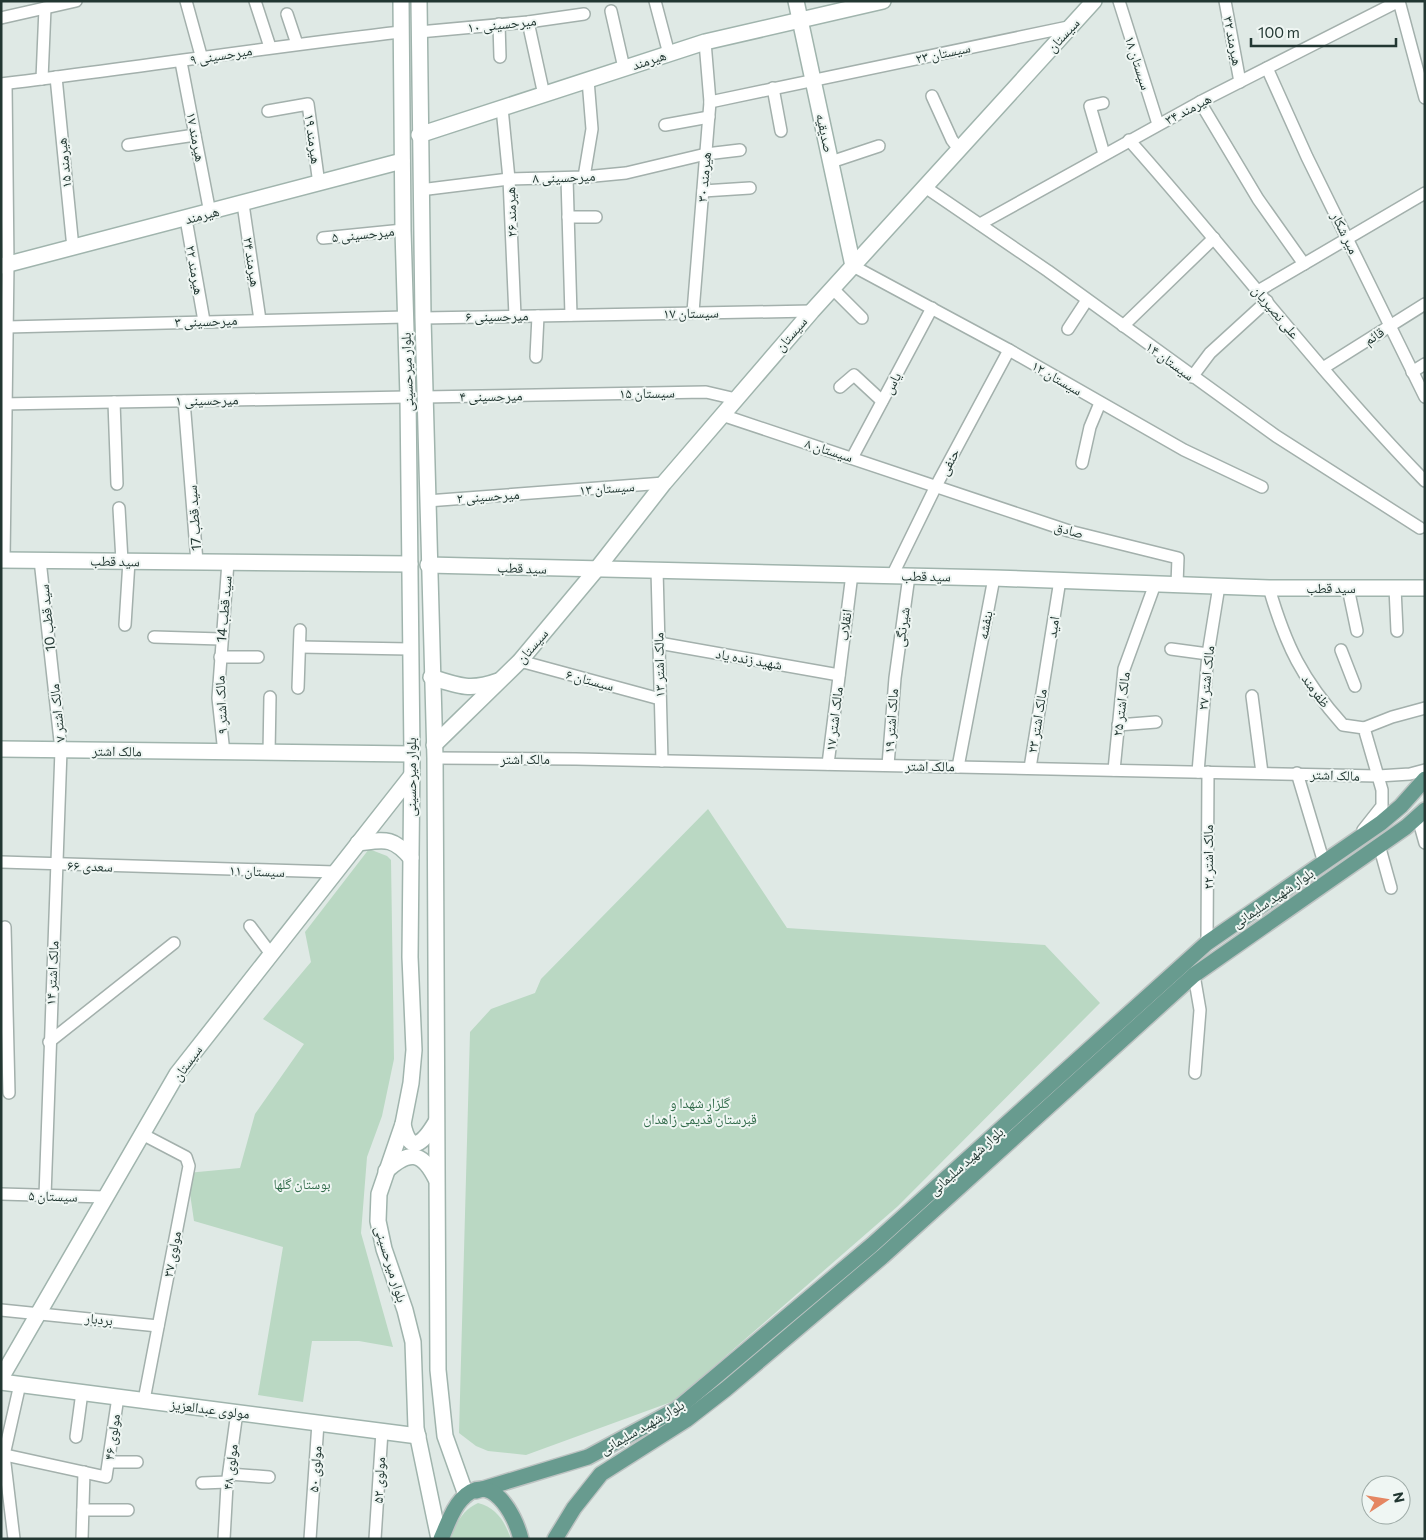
<svg xmlns="http://www.w3.org/2000/svg" width="1426" height="1540" viewBox="0 0 1426 1540" font-family="Commissioner,'Noto Naskh Arabic',sans-serif">
	<style>
		.green { fill: #bad8c3 }
		.lines { fill: none; stroke-linecap: round; stroke-linejoin: round }
		.street-casing { stroke: #a3b0ac; stroke-width: 14 }
		.secondary-casing { stroke: #a0b4ad; stroke-width: 18 }
		.primary-casing { stroke: #bdc3c2; stroke-width: 18 }
		.street { stroke: #fff; stroke-width: 11 }
		.secondary { stroke: #fff; stroke-width: 15 }
		.primary { stroke: #689b8f; stroke-width: 15 }
		.labels { text-anchor: middle; stroke-width: 4; stroke-linejoin: round; paint-order: stroke }
		.street-label { font-size: 14px; fill: #223732; stroke: #eff6f3 }
		.park-label { font-size: 14px; fill: #306a49; stroke: #eff6f3 }
	</style>
	<rect width="100%" height="100%" fill="#dfe9e5"/>
	<g class="green">
		<path d="M708 809 787 928 1045 945 1100 1003 898 1206 674 1401 526 1455 488 1451 476 1446 459 1433 470 1032 491 1009 535 993 541 979Z"/>
		<path d="M369 849 387 856 391 860 394 1059 382 1116 367 1157 361 1233 393 1347 359 1341H312L303 1402 258 1395 283 1247 194 1221 187 1173 240 1168 255 1114 304 1044 263 1019 311 962 305 932Z"/>
		<path d="M478 1503C497 1508 505 1522 511 1539H451C455 1523 463 1510 478 1503Z"/>
	</g>
	<g class="lines">
		<defs>
			<g id="street">
				<path d="M186 1 202 59"/>
				<path d="M255 1 270 47"/>
				<path d="M655 1 669 54"/>
				<path d="M1119 1 1158 124"/>
				<path d="M1225 1 1240 82"/>
				<path d="M611 11 624 68"/>
				<path d="M287 14 297 44"/>
				<path d="M1 18 76 1"/>
				<path d="M528 22 544 95"/>
				<path d="M499 24 500 57"/>
				<path d="M419 32 528 22 584 14"/>
				<path d="M181 62 210 213"/>
				<path d="M1267 68 1307 157 1425 397"/>
				<path d="M56 77 73 248"/>
				<path d="M42 79 45 8"/>
				<path d="M1 84C135 68 267 47 401 32"/>
				<path d="M773 88 781 131"/>
				<path d="M932 96 952 140 959 149"/>
				<path d="M710 102 1073 26"/>
				<path d="M1200 102 1258 199 1304 264"/>
				<path d="M1103 103 1090 106 1104 154"/>
				<path d="M502 108 509 179 515 316"/>
				<path d="M268 111 308 104 319 184"/>
				<path d="M665 125 709 117"/>
				<path d="M1129 140C1229 252 1320 373 1425 481"/>
				<path d="M128 145 195 135"/>
				<path d="M831 162 879 146"/>
				<path d="M584 177 592 129 588 80"/>
				<path d="M567 178 571 315"/>
				<path d="M925 187 1048 271 1276 436 1420 528"/>
				<path d="M420 190 509 179 584 177 626 173 706 154 740 150"/>
				<path d="M703 191 750 188"/>
				<path d="M243 204 260 320"/>
				<path d="M568 217H596"/>
				<path d="M186 219 204 321"/>
				<path d="M980 224 1200 102 1399 1 1425 98"/>
				<path d="M323 238 403 230"/>
				<path d="M853 266 1009 350 1184 450 1262 487"/>
				<path d="M832 288 862 318"/>
				<path d="M1258 291 1425 193"/>
				<path d="M693 312 710 102 705 42"/>
				<path d="M423 318 812 311"/>
				<path d="M1123 326 1214 238"/>
				<path d="M7 327 405 317"/>
				<path d="M1068 329 1087 300"/>
				<path d="M536 357 538 316"/>
				<path d="M1323 368 1425 304"/>
				<path d="M1412 372 1425 364"/>
				<path d="M1192 377 1210 353 1267 301"/>
				<path d="M840 387 854 375 882 401"/>
				<path d="M424 397 706 392 736 399"/>
				<path d="M184 401 197 562"/>
				<path d="M114 402 117 484"/>
				<path d="M1 404 408 397"/>
				<path d="M722 415 1069 531 1178 558 1177 584"/>
				<path d="M852 458 932 308"/>
				<path d="M1082 463 1090 427 1100 403"/>
				<path d="M427 501 664 483"/>
				<path d="M119 508 122 561"/>
				<path d="M4 560 8 264 6 84"/>
				<path d="M40 560 61 750 45 1196"/>
				<path d="M657 570 662 761"/>
				<path d="M892 576 936 486 1009 350"/>
				<path d="M1269 588C1286 646 1302 679 1343 725L1364 728 1382 790V806L1363 830"/>
				<path d="M1348 588 1357 631"/>
				<path d="M1395 588 1397 631"/>
				<path d="M125 625 129 561"/>
				<path d="M154 637 221 639"/>
				<path d="M659 643 839 675"/>
				<path d="M300 647 409 649"/>
				<path d="M1171 649 1208 654"/>
				<path d="M1341 650 1355 686"/>
				<path d="M220 657H258"/>
				<path d="M520 661 660 699"/>
				<path d="M298 688 300 630"/>
				<path d="M1252 696 1262 773"/>
				<path d="M1118 725 1156 722"/>
				<path d="M1364 728 1392 717 1425 708"/>
				<path d="M224 753 218 698 228 562"/>
				<path d="M269 753 270 697"/>
				<path d="M435 758 576 759 1378 776 1410 774 1425 770"/>
				<path d="M828 764 852 574"/>
				<path d="M888 765 895 678 909 576"/>
				<path d="M958 767 994 578"/>
				<path d="M1030 768 1060 580"/>
				<path d="M1114 770 1124 669 1155 584"/>
				<path d="M1198 772 1208 654 1219 586"/>
				<path d="M1297 773 1324 863"/>
				<path d="M1418 818 1425 843"/>
				<path d="M1379 845 1391 888"/>
				<path d="M1 862 335 872"/>
				<path d="M250 926 271 954"/>
				<path d="M5 927 9 1093"/>
				<path d="M1207 943 1208 772"/>
				<path d="M1194 975 1200 1010 1195 1073"/>
				<path d="M49 1042 174 943"/>
				<path d="M142 1134 186 1157 189 1166 144 1400"/>
				<path d="M1 1194 105 1197"/>
				<path d="M1 1310 158 1326"/>
				<path d="M76 1437 82 1392"/>
				<path d="M1 1454 106 1477 118 1397"/>
				<path d="M109 1462H137"/>
				<path d="M229 1474 269 1477"/>
				<path d="M202 1483 227 1482"/>
				<path d="M83 1510H128"/>
				<path d="M14 1539 4 1455 20 1384"/>
				<path d="M82 1539 84 1472"/>
				<path d="M224 1539 227 1485 237 1412"/>
				<path d="M310 1539 318 1423"/>
				<path d="M375 1539 382 1431"/>
			</g>
			<g id="secondary">
				<path d="M401 1 403 230 408 397 412 754 410 957 414 1050 411 1083 403 1124 379 1194 378 1221 384 1249 405 1310 413 1342 416 1428 439 1539"/>
				<path d="M419 1 423 318 435 758 438 1370 445 1436 466 1495"/>
				<path d="M796 1 853 266"/>
				<path d="M419 135 705 42 883 1"/>
				<path d="M1 266 402 161"/>
				<path d="M1 560 410 564"/>
				<path d="M428 565 994 578 1269 588H1425"/>
				<path d="M431 677C458 686 471 691 498 681"/>
				<path d="M434 745 520 661 596 570 664 483 812 311 1094 1"/>
				<path d="M1 749 412 754"/>
				<path d="M358 843C384 840 392 836 411 858"/>
				<path d="M403 1124C410 1157 424 1142 436 1122"/>
				<path d="M386 1171C409 1150 422 1151 436 1179"/>
				<path d="M1 1378 177 1074 412 775"/>
				<path d="M1 1382 418 1436"/>
			</g>
			<g id="primary">
				<path d="M476 1491 588 1457 677 1409 872 1245 1207 943 1381 823 1401 806 1425 779"/>
				<path d="M441 1539C447 1526 451 1511 461 1500 490 1468 515 1514 521 1539"/>
				<path d="M555 1539 574 1508 601 1474 686 1420 726 1389 882 1257 1194 975 1406 827 1425 810"/>
			</g>
		</defs>
		<use href="#street" class="street-casing"/>
		<use href="#secondary" class="secondary-casing"/>
		<use href="#primary" class="primary-casing"/>
		<use href="#street" class="street"/>
		<use href="#secondary" class="secondary"/>
		<use href="#primary" class="primary"/>
	</g>
	<g class="labels">
		<g class="street-label">
			<text transform="translate(502 24) rotate(-6)" y="5">میرحسینی ۱۰</text>
			<text transform="translate(1063 35) rotate(-47)" y="5">سیستان</text>
			<text transform="translate(1233 41) rotate(79)" y="5">هیرمند ۳۲</text>
			<text transform="translate(943 53) rotate(-12)" y="5">سیستان ۲۳</text>
			<text transform="translate(221 55) rotate(-9)" y="5">میرحسینی ۹</text>
			<text transform="translate(649 60) rotate(-18)" y="5">هیرمند</text>
			<text transform="translate(1138 63) rotate(72)" y="5">سیستان ۱۸</text>
			<text transform="translate(1188 109) rotate(-28)" y="5">هیرمند ۳۴</text>
			<text transform="translate(825 133) rotate(78)" y="5">صدیقیه</text>
			<text transform="translate(196 137) rotate(79)" y="5">هیرمند ۱۷</text>
			<text transform="translate(313 139) rotate(82)" y="5">هیرمند ۱۹</text>
			<text transform="translate(64 163) rotate(-96)" y="5">هیرمند ۱۵</text>
			<text transform="translate(564 177) rotate(-2)" y="5">میرحسینی ۸</text>
			<text transform="translate(704 177) rotate(-85)" y="5">هیرمند ۳۰</text>
			<text transform="translate(511 212) rotate(-92)" y="5">هیرمند ۲۶</text>
			<text transform="translate(202 215) rotate(-15)" y="5">هیرمند</text>
			<text transform="translate(1345 233) rotate(64)" y="5">میر شکار</text>
			<text transform="translate(363 234) rotate(-6)" y="5">میرحسینی ۵</text>
			<text transform="translate(252 262) rotate(81)" y="5">هیرمند ۲۴</text>
			<text transform="translate(195 270) rotate(80)" y="5">هیرمند ۲۲</text>
			<text transform="translate(1276 312) rotate(50)" y="5">علی نصیریان</text>
			<text transform="translate(691 313) rotate(-1)" y="5">سیستان ۱۷</text>
			<text transform="translate(497 316) rotate(-1)" y="5">میرحسینی ۶</text>
			<text transform="translate(206 321) rotate(-2)" y="5">میرحسینی ۳</text>
			<text transform="translate(791 334) rotate(-49)" y="5">سیستان</text>
			<text transform="translate(1374 336) rotate(-33)" y="5">قائم</text>
			<text transform="translate(1170 361) rotate(36)" y="5">سیستان ۱۴</text>
			<text transform="translate(407 372) rotate(-92)" y="5">بلوار میرحسینی</text>
			<text transform="translate(1057 378) rotate(30)" y="5">سیستان ۱۲</text>
			<text transform="translate(892 383) rotate(-62)" y="5">یاس</text>
			<text transform="translate(647 393) rotate(-1)" y="5">سیستان ۱۵</text>
			<text transform="translate(491 396) rotate(-1)" y="5">میرحسینی ۴</text>
			<text transform="translate(207 400) rotate(-1)" y="5">میرحسینی ۱</text>
			<text transform="translate(829 450) rotate(18)" y="5">سیستان ۸</text>
			<text transform="translate(949 462) rotate(-62)" y="5">حنفی</text>
			<text transform="translate(607 488) rotate(-4)" y="5">سیستان ۱۳</text>
			<text transform="translate(488 496) rotate(-4)" y="5">میرحسینی ۲</text>
			<text transform="translate(194 518) rotate(-94)" y="5">سید قطب 17</text>
			<text transform="translate(1069 530) rotate(16)" y="5">صادق</text>
			<text transform="translate(115 561) rotate(1)" y="5">سید قطب</text>
			<text transform="translate(522 568) rotate(2)" y="5">سید قطب</text>
			<text transform="translate(926 576) rotate(1)" y="5">سید قطب</text>
			<text x="1331" y="593">سید قطب</text>
			<text transform="translate(224 609) rotate(-85)" y="5">سید قطب 14</text>
			<text transform="translate(47 618) rotate(-96)" y="5">سید قطب 10</text>
			<text transform="translate(845 625) rotate(-83)" y="5">انقلاب</text>
			<text transform="translate(985 625) rotate(-79)" y="5">بنفشه</text>
			<text transform="translate(902 627) rotate(-82)" y="5">شیرنگی</text>
			<text transform="translate(1053 627) rotate(-81)" y="5">امید</text>
			<text transform="translate(532 646) rotate(-49)" y="5">سیستان</text>
			<text transform="translate(749 659) rotate(10)" y="5">شهید زنده یاد</text>
			<text transform="translate(659 665) rotate(-91)" y="5">مالک اشتر ۱۳</text>
			<text transform="translate(1206 678) rotate(-84)" y="5">مالک اشتر ۲۷</text>
			<text transform="translate(590 680) rotate(15)" y="5">سیستان ۶</text>
			<text transform="translate(1316 691) rotate(54)" y="5">ظفرمند</text>
			<text transform="translate(1121 704) rotate(-83)" y="5">مالک اشتر ۲۵</text>
			<text transform="translate(221 705) rotate(-93)" y="5">مالک اشتر ۹</text>
			<text transform="translate(57 713) rotate(-96)" y="5">مالک اشتر ۷</text>
			<text transform="translate(834 719) rotate(-83)" y="5">مالک اشتر ۱۷</text>
			<text transform="translate(891 721) rotate(-86)" y="5">مالک اشتر ۱۹</text>
			<text transform="translate(1037 721) rotate(-81)" y="5">مالک اشتر ۲۳</text>
			<text transform="translate(117 751) rotate(1)" y="5">مالک اشتر</text>
			<text x="525" y="764">مالک اشتر</text>
			<text transform="translate(930 766) rotate(1)" y="5">مالک اشتر</text>
			<text transform="translate(1335 775) rotate(2)" y="5">مالک اشتر</text>
			<text transform="translate(411 777) rotate(-90)" y="5">بلوار میرحسینی</text>
			<text transform="translate(1208 857) rotate(-90)" y="5">مالک اشتر ۲۲</text>
			<text transform="translate(90 866) rotate(2)" y="5">سعدی ۶۶</text>
			<text transform="translate(257 871) rotate(2)" y="5">سیستان ۱۱</text>
			<text transform="translate(1273 898) rotate(-34)" y="5">بلوار شهید سلیمانی</text>
			<text transform="translate(52 973) rotate(-87)" y="5">مالک اشتر ۱۴</text>
			<text transform="translate(187 1063) rotate(-54)" y="5">سیستان</text>
			<text transform="translate(966 1161) rotate(-42)" y="5">بلوار شهید سلیمانی</text>
			<text transform="translate(53 1196) rotate(2)" y="5">سیستان ۵</text>
			<text transform="translate(172 1254) rotate(-79)" y="5">مولوی ۳۷</text>
			<text transform="translate(391 1264) rotate(73)" y="5">بلوار میرحسینی</text>
			<text transform="translate(99 1319) rotate(6)" y="5">بردبار</text>
			<text transform="translate(210 1409) rotate(7)" y="5">مولوی عبدالعزیز</text>
			<text transform="translate(642 1427) rotate(-30)" y="5">بلوار شهید سلیمانی</text>
			<text transform="translate(112 1437) rotate(-82)" y="5">مولوی ۴۶</text>
			<text transform="translate(230 1467) rotate(-83)" y="5">مولوی ۴۸</text>
			<text transform="translate(315 1469) rotate(-86)" y="5">مولوی ۵۰</text>
			<text transform="translate(379 1480) rotate(-87)" y="5">مولوی ۵۲</text>
		</g>
		<g class="park-label">
			<text x="700" y="1108">گلزار شهدا و<tspan x="700" dy="16">قبرستان قدیمی زاهدان</tspan></text>
			<text x="302" y="1189">بوستان گلها</text>
		</g>
	</g>
	<rect width="1426" height="1540" fill="none" stroke="#223732" stroke-width="5"/>
	<g transform="translate(1386 1500) rotate(78)"><circle r="24" fill="#eff6f3" stroke="#9daaa6"/>
	<path d="M0-4L9 19L0 12L-9 19Z" fill="#e58662"/>
	<text y="-8" font-size="14" font-weight="bold" text-anchor="middle" fill="#223732">N</text>
	</g>
	<path d="M1251 38v8h145v-8" fill="none" stroke="#223732" stroke-width="2.5"/>
	<text x="1258" y="38" font-size="15" fill="#223732" stroke="#eff6f3" stroke-width="4" paint-order="stroke">100 m</text>
</svg>
